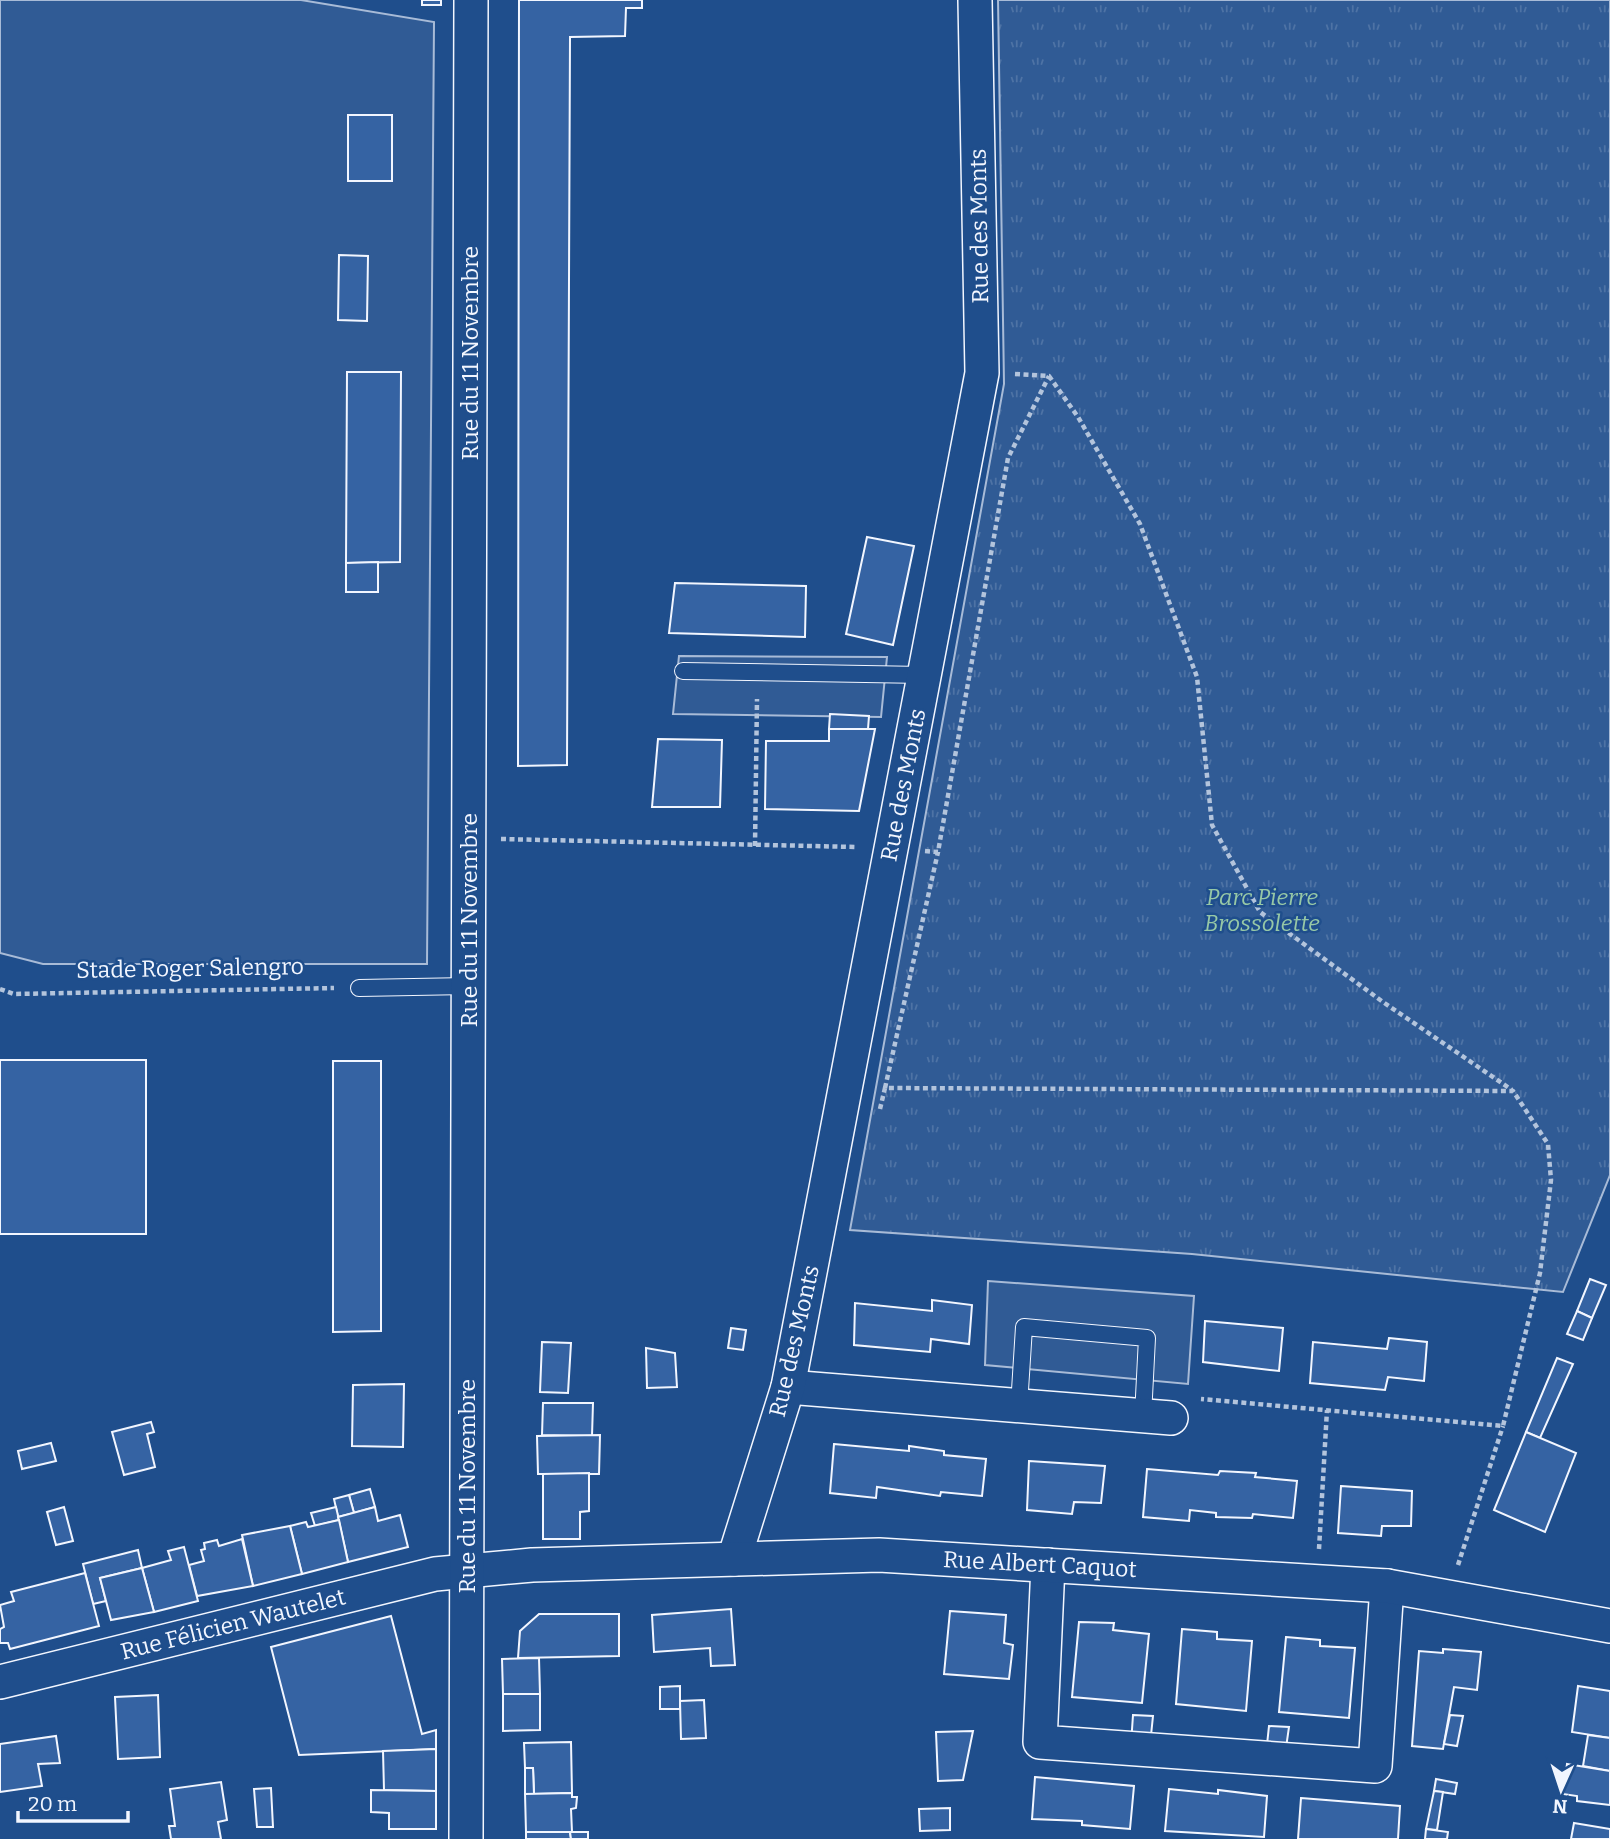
<svg xmlns="http://www.w3.org/2000/svg" width="1610" height="1839" viewBox="0 0 1610 1839" font-family="Bitter,serif">
	<style>
		.park { fill: url(#park-tufts); stroke: #a8bbd7; stroke-width: 2 }
		.built { fill: #305b95; stroke: #a8bbd7; stroke-width: 2 }
		.building { fill: #3563a3; stroke: #f2f6ff; stroke-width: 2 }
		.lines { fill: none; stroke-linecap: round; stroke-linejoin: round }
		.service-casing { stroke: #f2f6ff; stroke-width: 18 }
		.minor-casing { stroke: #f2f6ff; stroke-width: 36 }
		.path { stroke: #b3c4dc; stroke-width: 4.5; stroke-dasharray: 5 3.5; stroke-linecap: butt }
		.service { stroke: #1f4e8c; stroke-width: 16 }
		.minor { stroke: #1f4e8c; stroke-width: 33 }
		.labels { text-anchor: middle; stroke-width: 5; stroke-linejoin: round; paint-order: stroke }
		.street-label { font-size: 23px; fill: #f2f6ff; stroke: #1f4e8c }
		.park-label { font-size: 23px; font-style: italic; fill: #97c8a6; stroke: #1f4e8c }
	</style>
	<defs>
		<pattern id="park-tufts" width="24" height="20" patternUnits="userSpaceOnUse" patternTransform="scale(1.75)"><rect width="24" height="20" fill="#305b95"/><path d="M3 7l-1-3M5 7V3M7 7l1-3M15 17l-1-3M17 17v-4M19 17l1-3" fill="none" stroke="#4e73a5"/></pattern>
	</defs>
	<rect width="100%" height="100%" fill="#1f4e8c"/>
	<path class="park" d="M998 0H1610V1175L1563 1292 1192 1254 850 1230 1004 384Z"/>
	<g class="built">
		<path d="M0 0H301L434 22 427 964H43L0 953Z"/>
		<path d="M679 656 887 657 881 717 673 714Z"/>
		<path d="M988 1281 1194 1296 1188 1384 985 1365Z"/>
	</g>
	<g class="building">
		<rect x="422" y="0" width="19" height="5"/>
		<path d="M519 0H642V8H626L625 36 570 37 567 765 518 766Z"/>
		<rect x="348" y="115" width="44" height="66"/>
		<path d="M339 255 368 256 367 321 338 320Z"/>
		<path d="M347 372H401L400 562 346 563Z"/>
		<path d="M867 537 914 546 893 645 846 634Z"/>
		<path d="M378 562V592H346V563Z"/>
		<path d="M675 583 806 586 805 637 669 633Z"/>
		<path d="M830 714 869 716 868 729H829Z"/>
		<path d="M829 729H875L859 811 765 809 766 741H829Z"/>
		<path d="M658 739 722 740 720 807H652Z"/>
		<rect x="0" y="1060" width="146" height="174"/>
		<path d="M333 1061H381V1331L333 1332Z"/>
		<path d="M1590 1279 1606 1285 1592 1318 1577 1311Z"/>
		<path d="M932 1300 972 1305 969 1344 931 1339 930 1352 854 1345 855 1303 932 1311Z"/>
		<path d="M1577 1311 1592 1318 1583 1340 1567 1334Z"/>
		<path d="M1205 1321 1283 1328 1279 1371 1203 1362Z"/>
		<path d="M731 1328 746 1330 743 1350 728 1348Z"/>
		<path d="M1389 1338 1427 1342 1424 1381 1388 1377 1385 1390 1310 1383 1313 1342 1387 1349Z"/>
		<path d="M542 1342 571 1343 568 1393 540 1392Z"/>
		<path d="M646 1348 675 1353 677 1387 647 1388Z"/>
		<path d="M1557 1358 1573 1364 1540 1438 1526 1432Z"/>
		<path d="M404 1384 403 1447 352 1446 353 1385Z"/>
		<path d="M543 1403H593L592 1436 542 1435Z"/>
		<path d="M151 1422 154 1432 147 1434 155 1467 124 1475 112 1432Z"/>
		<path d="M1526 1432 1576 1453 1545 1532 1494 1510Z"/>
		<path d="M600 1435 599 1474H538L537 1436Z"/>
		<path d="M51 1443 56 1461 22 1469 18 1451Z"/>
		<path d="M834 1444 909 1451V1446L944 1451V1455L986 1459 982 1496 941 1492 940 1496 877 1487 876 1498 830 1493Z"/>
		<path d="M1029 1461 1105 1466 1101 1503 1074 1502 1072 1514 1027 1510Z"/>
		<path d="M1147 1469 1218 1475 1220 1471 1256 1473 1255 1477 1297 1481 1293 1518 1253 1514 1252 1518 1216 1517V1513L1190 1510 1189 1521 1143 1517Z"/>
		<path d="M589 1473V1511L580 1512V1539H543V1474Z"/>
		<path d="M1341 1486 1412 1491 1411 1526H1382L1381 1536 1338 1533Z"/>
		<path d="M370 1489 375 1507 354 1513 349 1495Z"/>
		<path d="M349 1495 354 1513 338 1517 334 1499Z"/>
		<path d="M64 1507 73 1541 56 1545 47 1512Z"/>
		<path d="M336 1507 339 1520 315 1526 311 1513Z"/>
		<path d="M375 1507 378 1521 400 1515 408 1547 348 1562 338 1517Z"/>
		<path d="M339 1520 348 1562 302 1574 290 1526 306 1522 308 1527Z"/>
		<path d="M290 1526 302 1574 253 1586 242 1535Z"/>
		<path d="M242 1539 253 1586 197 1596 189 1565 204 1561 201 1550 205 1549 204 1543 217 1540 219 1546Z"/>
		<path d="M184 1547 198 1601 154 1612 142 1568 171 1560 168 1551Z"/>
		<path d="M138 1550 142 1568 100 1578 106 1601 93 1604 83 1564Z"/>
		<path d="M142 1568 154 1612 111 1620 100 1578Z"/>
		<path d="M85 1573 99 1626 10 1649 8 1643H0V1629L4 1627 0 1605 14 1601 11 1592Z"/>
		<path d="M731 1609 735 1665 711 1666 710 1648 654 1652 652 1615Z"/>
		<path d="M950 1611 1006 1615 1004 1643 1013 1645 1009 1679 944 1674Z"/>
		<path d="M539 1614H619V1656L518 1658 520 1631Z"/>
		<path d="M391 1616 422 1734 436 1730V1749L299 1755 271 1647Z"/>
		<path d="M1079 1622 1114 1623 1113 1630 1149 1634 1142 1703 1072 1697Z"/>
		<path d="M1182 1629 1217 1632V1639L1252 1641 1246 1711 1176 1704Z"/>
		<path d="M1286 1637 1320 1640V1646L1355 1648 1349 1718 1279 1712Z"/>
		<path d="M1443 1649 1481 1652 1477 1690 1454 1687 1443 1749 1412 1746 1419 1651 1443 1653Z"/>
		<path d="M539 1658 540 1694H503L502 1659Z"/>
		<path d="M680 1686V1709H660V1687Z"/>
		<path d="M1578 1686 1610 1691V1738L1572 1732Z"/>
		<path d="M503 1694H540V1730L503 1731Z"/>
		<path d="M158 1695 160 1757 118 1759 115 1697Z"/>
		<path d="M704 1700 706 1738 681 1739 680 1701Z"/>
		<path d="M1133 1715 1153 1716 1150 1745 1131 1744Z"/>
		<path d="M1450 1715 1463 1716 1457 1746 1444 1744Z"/>
		<path d="M1269 1726 1289 1727 1285 1755 1266 1754Z"/>
		<path d="M973 1731 963 1780 938 1781 936 1732Z"/>
		<path d="M1588 1735 1610 1738V1771L1583 1766Z"/>
		<path d="M56 1736 60 1763 38 1764 42 1786 0 1792V1744Z"/>
		<path d="M571 1742 572 1793 534 1794 533 1768H525L524 1743Z"/>
		<path d="M436 1749V1791L384 1790 383 1751Z"/>
		<path d="M1567 1764 1610 1771V1805L1577 1801V1796L1563 1794Z"/>
		<path d="M525 1768H533L534 1794H525Z"/>
		<path d="M1035 1777 1134 1786 1130 1829 1082 1825V1821L1032 1819Z"/>
		<path d="M1436 1779 1457 1783 1455 1794 1434 1791Z"/>
		<path d="M221 1782 227 1820 218 1822 221 1839H171L169 1826H175L170 1789Z"/>
		<path d="M271 1788 273 1827H257L254 1789Z"/>
		<path d="M1169 1789 1218 1794V1790L1267 1796 1264 1837 1165 1831Z"/>
		<path d="M371 1790 436 1791V1829H389V1813L371 1812Z"/>
		<path d="M1434 1791 1443 1792 1437 1830 1426 1829Z"/>
		<path d="M572 1793V1797H577L576 1808 571 1809 572 1832H526L525 1794Z"/>
		<path d="M1301 1798 1400 1806 1398 1839H1298Z"/>
		<path d="M950 1808V1830L920 1831 919 1809Z"/>
		<path d="M1574 1823 1610 1829V1839H1571Z"/>
		<path d="M1426 1829 1448 1832 1447 1839H1425Z"/>
		<path d="M526 1832H570L571 1839H526Z"/>
		<path d="M570 1832H588V1839H571Z"/>
	</g>
	<g class="lines">
		<defs>
			<g id="service">
				<path d="M683 671 924 675"/>
				<path d="M359 988 468 986"/>
				<path d="M1019 1406 1024 1327 1147 1338 1143 1416"/>
			</g>
			<g id="minor">
				<path d="M788 1387 1171 1418"/>
				<path d="M734 1559 788 1387 982 373 975 0"/>
				<path d="M1048 1565 1040 1742 1375 1766 1387 1586"/>
				<path d="M0 1682 435 1574 532 1565 879 1555 1387 1586 1610 1626"/>
				<path d="M466 1839 471 0"/>
			</g>
		</defs>
		<use href="#service" class="service-casing"/>
		<use href="#minor" class="minor-casing"/>
		<g class="path">
			<path d="M1015 374 1049 376 1078 417 1140 524 1197 677 1212 825 1260 912 1383 1002 1512 1090"/>
			<path d="M501 839 856 847"/>
			<path d="M755 846 757 699"/>
			<path d="M925 851 938 852 1008 458 1049 376"/>
			<path d="M0 989 14 994 334 988"/>
			<path d="M885 1088 938 852"/>
			<path d="M880 1109 885 1088 1513 1091 1548 1144 1551 1180 1540 1273 1503 1426 1201 1399"/>
			<path d="M1319 1549 1327 1410"/>
			<path d="M1458 1565 1503 1426"/>
		</g>
		<use href="#service" class="service"/>
		<use href="#minor" class="minor"/>
	</g>
	<g class="labels">
		<g class="street-label">
			<text transform="translate(979 226) rotate(-91)" y="8">Rue des Monts</text>
			<text transform="translate(470 353) rotate(-90)" y="8">Rue du 11 Novembre</text>
			<text transform="translate(903 785) rotate(-79)" y="8">Rue des Monts</text>
			<text transform="translate(469 920) rotate(-90)" y="8">Rue du 11 Novembre</text>
			<text transform="translate(190 968) rotate(-1)" y="8">Stade Roger Salengro</text>
			<text transform="translate(794 1341) rotate(-77)" y="8">Rue des Monts</text>
			<text transform="translate(467 1486) rotate(-90)" y="8">Rue du 11 Novembre</text>
			<text transform="translate(1040 1564) rotate(3)" y="8">Rue Albert Caquot</text>
			<text transform="translate(233 1624) rotate(-14)" y="8">Rue Félicien Wautelet</text>
		</g>
		<g class="park-label">
			<text x="1262" y="905">Parc Pierre<tspan x="1262" dy="26">Brossolette</tspan></text>
		</g>
	</g>
	<g transform="translate(1561 1790) rotate(183)" stroke="#1f4e8c" stroke-width="5" paint-order="stroke">
	<path d="M0-5L12 26L0 18L-12 26Z" fill="#f2f6ff"/>
	<text y="-10" font-size="19" font-weight="bold" text-anchor="middle" fill="#f2f6ff">N</text>
	</g>
	<path d="M18 1811v10h110v-10" fill="none" stroke="#f2f6ff" stroke-width="3.5"/>
	<text x="28" y="1811" font-size="21" fill="#f2f6ff" stroke="#1f4e8c" stroke-width="5" paint-order="stroke">20 m</text>
</svg>
